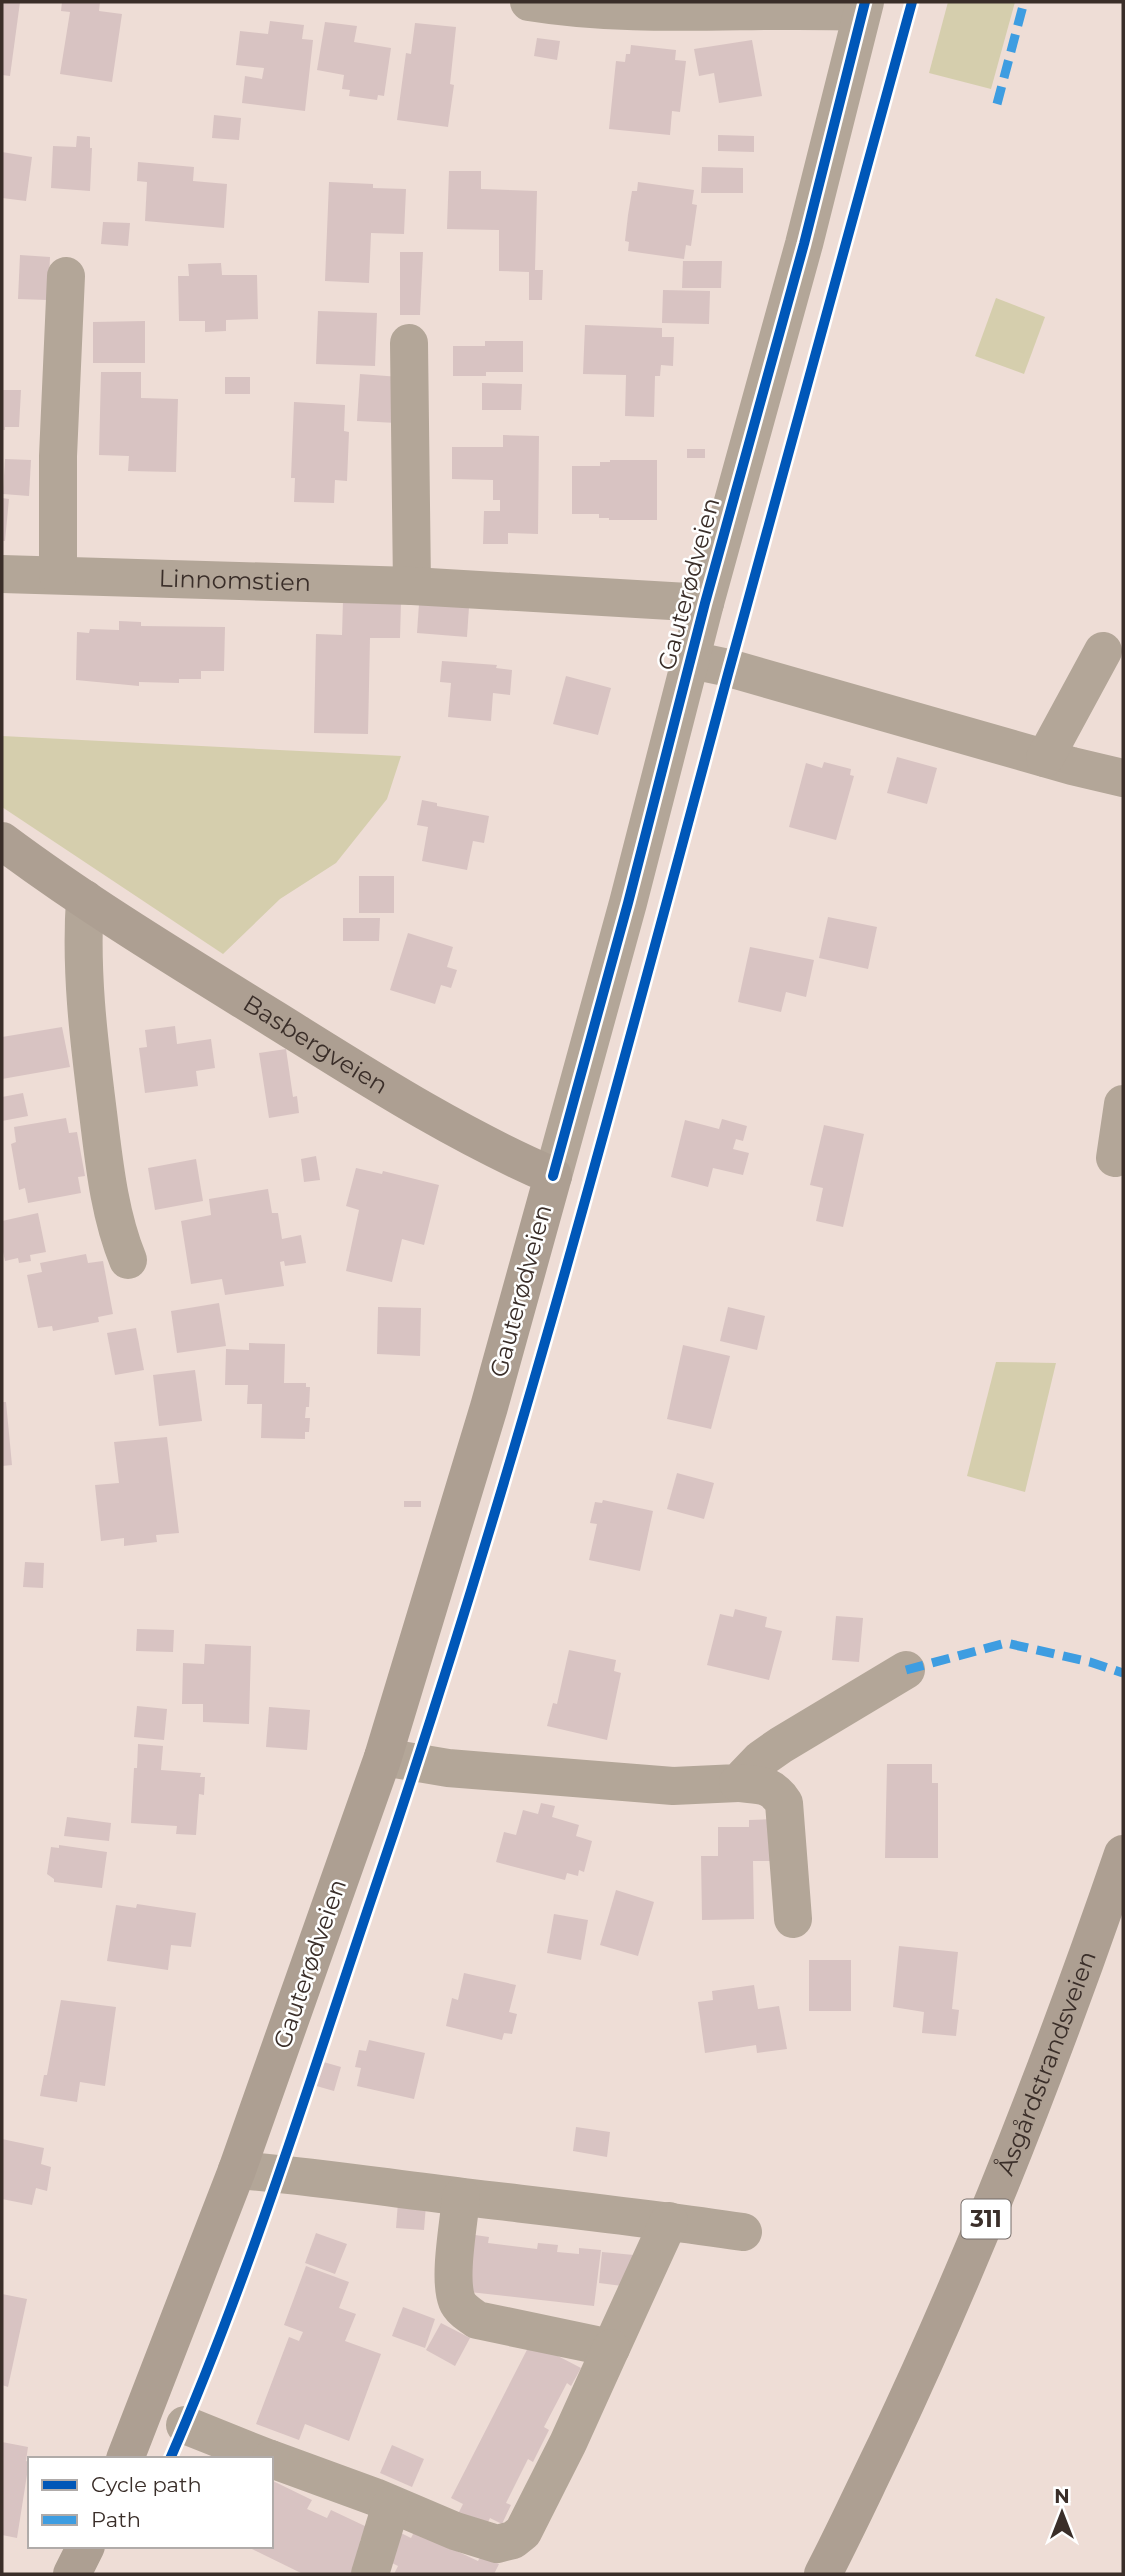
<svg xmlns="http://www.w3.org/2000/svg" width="1125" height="2576" viewBox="0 0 1125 2576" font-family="Montserrat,sans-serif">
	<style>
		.green { fill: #d5cead }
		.building { fill: #d8c3c2 }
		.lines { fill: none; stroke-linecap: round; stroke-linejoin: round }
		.minor { stroke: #b3a698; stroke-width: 38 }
		.major { stroke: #ad9f92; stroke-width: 38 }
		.quiet { stroke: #3e9de1; stroke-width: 9; stroke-dasharray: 18 9; stroke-linecap: butt }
		.cycleway-casing { stroke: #fff; stroke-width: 15 }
		.cycleway { stroke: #0057b8; stroke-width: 10 }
		.labels { text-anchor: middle; stroke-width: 5; stroke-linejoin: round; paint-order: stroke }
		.shield { fill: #fff; stroke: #756d69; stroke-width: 2 }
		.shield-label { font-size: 23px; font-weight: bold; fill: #3a2e29 }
		.street-label { font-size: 24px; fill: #3a2e29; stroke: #fff }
	</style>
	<rect width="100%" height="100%" fill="#eeddd6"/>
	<g class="green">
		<path d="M948 2H1015L991 89 929 73Z"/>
		<path d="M996 298 1045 317 1024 374 975 356Z"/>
		<path d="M2 736 401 756 387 799 336 863 280 899 223 954 2 807Z"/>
		<path d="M996 1362 1056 1363 1025 1492 967 1476Z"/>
	</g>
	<g class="building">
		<path d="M2 2H20L10 76 2 75Z"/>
		<path d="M62 2H100L99 11 122 14 112 82 60 74 70 12 61 11Z"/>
		<path d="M270 21 304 25 302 39 313 40 305 111 242 103 245 76 262 79 264 68 236 65 240 31 268 34Z"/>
		<path d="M325 22 357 26 354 42 391 48 384 96 378 95 377 100 349 96 350 90 342 89 344 75 317 70Z"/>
		<path d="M415 23 456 27 450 84 454 85 448 127 397 120 406 53 411 54Z"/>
		<path d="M537 38 560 41 557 60 534 56Z"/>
		<path d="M752 40 762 96 719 103 714 73 699 76 694 49Z"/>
		<path d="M631 45 676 50 675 60 686 61 680 112 672 111 670 135 609 129 616 61 625 62 626 54H630Z"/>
		<path d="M214 115 241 118 239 140 212 138Z"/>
		<path d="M718 135 754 136V152L718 151Z"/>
		<path d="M77 136 90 137V148H92L90 191 51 188 53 146 76 147Z"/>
		<path d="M2 152 32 157 26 201 2 198Z"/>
		<path d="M138 162 194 167 193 181 227 184 224 228 145 221 147 182 137 181Z"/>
		<path d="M702 167 743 168V193H701Z"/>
		<path d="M449 171H481V189L537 191 535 270H543L542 300H529V272L499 271V230L447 229Z"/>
		<path d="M329 182 373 184V188L406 189 404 234 371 233 369 283 325 281Z"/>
		<path d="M638 182 694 190 692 204 697 205 691 246 686 245 684 259 628 251 629 242 625 241 628 215 632 191H637Z"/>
		<path d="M103 222 130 223 128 246 101 244Z"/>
		<path d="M400 252H423L420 315H400Z"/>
		<path d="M20 255 50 257 48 300 18 299Z"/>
		<path d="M683 261H722L721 288H682Z"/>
		<path d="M221 263 222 275H257L258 319 226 320V331L205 332V321H179L178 276H189L188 264Z"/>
		<path d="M663 290 710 291 709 324 662 323Z"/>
		<path d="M318 311 377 313 375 366 316 364Z"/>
		<path d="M145 321V363H93V322Z"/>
		<path d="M585 325 662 328V337H674L673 366 661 365 660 376H655L654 417 625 416 626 375 583 374Z"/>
		<path d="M485 341H523V372H486V376H453V346H485Z"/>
		<path d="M101 372H141V398L178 399 176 472 128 471 129 456 99 455Z"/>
		<path d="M360 374 400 377 397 423 357 421Z"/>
		<rect x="225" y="377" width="25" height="17"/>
		<path d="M482 383 522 384 521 410H482Z"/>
		<path d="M2 390H21L19 427H5V430H2Z"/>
		<path d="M294 402 345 405 344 431 349 432 347 481 335 480 334 503 294 502 295 478H291Z"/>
		<path d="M503 435 539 436 538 534 508 533V544H483L484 511H500V500H493V480L452 479V447H503Z"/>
		<rect x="687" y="449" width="18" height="9"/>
		<path d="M5 459 31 460 29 496 3 494Z"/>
		<path d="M610 460H657V520H609V518H599V514H572V466H600V462H610Z"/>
		<path d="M2 498 9 499 5 541H2Z"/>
		<path d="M343 601 401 602 400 638H370L368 734 314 733 316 634 342 635Z"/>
		<path d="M419 604 469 607 467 637 417 633Z"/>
		<path d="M119 621 141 622V626L225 627 224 671H201V679H179V683L139 682V686L76 680 77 632 89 633 90 629 119 630Z"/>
		<path d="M442 661 497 665 496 668 512 670 510 695 493 693 491 721 448 717 451 683 440 682Z"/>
		<path d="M566 676 611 688 598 735 553 724Z"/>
		<path d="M897 757 937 768 927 804 887 793Z"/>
		<path d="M824 762 851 769 850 775 854 776 836 840 789 827 806 763 822 768Z"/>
		<path d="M422 800 437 803V806L489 816 484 843 473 841 467 870 422 861 428 827 417 825Z"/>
		<rect x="359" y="876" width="35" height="37"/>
		<path d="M828 917 877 927 868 969 819 958Z"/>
		<path d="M343 918H380L379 941H343Z"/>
		<path d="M408 933 453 947 447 967 457 970 451 988 441 985 435 1004 390 990Z"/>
		<path d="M750 947 814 960 806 997 786 992 781 1012 738 1002Z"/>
		<path d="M175 1026 177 1044 211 1039 215 1068 196 1071 198 1086 145 1093 139 1048 147 1047 145 1030Z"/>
		<path d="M62 1027 70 1067 2 1079V1037Z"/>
		<path d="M286 1049 293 1097 297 1096 299 1113 269 1118 259 1053Z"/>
		<path d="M23 1093 28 1116 2 1121V1097Z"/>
		<path d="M66 1118 69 1133 77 1132 85 1176 78 1177 81 1193 28 1203 25 1188 19 1190 11 1144 16 1142 14 1127Z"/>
		<path d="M722 1119 747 1126 743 1141 736 1139 733 1149 749 1153 743 1175 713 1168 708 1187 671 1177 685 1120 719 1129Z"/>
		<path d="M824 1125 864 1134 843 1227 816 1221 823 1188 810 1185Z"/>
		<path d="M316 1156 320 1180 304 1182 301 1159Z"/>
		<path d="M196 1159 203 1201 155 1210 148 1168Z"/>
		<path d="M356 1168 382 1174 383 1171 439 1185 424 1245 402 1239 392 1282 346 1271 359 1210 346 1206Z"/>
		<path d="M268 1189 272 1213H278L282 1239 301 1235 306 1263 285 1266 284 1261 280 1262 284 1286 225 1295 222 1279 191 1284 181 1221 211 1215 209 1199Z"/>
		<path d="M38 1213 46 1252 30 1255 31 1261 19 1263 18 1258 5 1261 2 1247V1221Z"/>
		<path d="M86 1254 88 1263 103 1261 113 1314 98 1317 99 1322 53 1331 52 1326 38 1328 27 1275 42 1272 40 1263Z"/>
		<path d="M219 1303 226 1346 177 1353 171 1311Z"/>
		<path d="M378 1307 421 1308 420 1356 377 1354Z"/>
		<path d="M728 1307 765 1316 757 1350 720 1341Z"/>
		<path d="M136 1328 144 1370 115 1375 107 1333Z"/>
		<path d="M249 1343 285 1344 284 1383H306V1387H310L309 1407H306L305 1418H310L309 1432H305V1439L261 1438 262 1404H247L248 1385H225L226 1349 249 1350Z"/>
		<path d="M683 1345 730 1356 711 1429 667 1419Z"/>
		<path d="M195 1370 202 1421 159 1426 153 1375Z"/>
		<path d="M2 1402H6L12 1465 2 1466Z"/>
		<path d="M167 1437 179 1533 156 1535 157 1542 124 1546V1538L101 1541 95 1485 119 1483 114 1442Z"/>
		<path d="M677 1473 714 1483 704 1519 667 1509Z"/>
		<path d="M603 1500 653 1511 640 1571 589 1560 597 1524 590 1523 595 1502 602 1503Z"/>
		<rect x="404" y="1501" width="17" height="6"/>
		<path d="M25 1562 44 1563 43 1588 23 1587Z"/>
		<path d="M735 1609 767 1617 765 1627 782 1631 769 1680 707 1665 720 1614 733 1617Z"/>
		<path d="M836 1616 863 1618 859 1662 832 1660Z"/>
		<path d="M137 1629 174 1630 173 1652 136 1651Z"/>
		<path d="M205 1644 251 1646 249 1724 203 1722V1704H182L183 1663 204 1664Z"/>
		<path d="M569 1650 616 1660 614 1671 621 1673 607 1740 547 1726 553 1703 557 1704Z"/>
		<path d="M137 1706 167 1709 164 1740 134 1737Z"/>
		<path d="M269 1707 310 1710 307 1750 266 1747Z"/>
		<path d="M138 1744 163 1746 161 1770 201 1773 200 1777H205L204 1795 199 1794 196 1835 176 1834 177 1826 131 1823 134 1768H137Z"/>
		<path d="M887 1764H932V1783H938V1858H885Z"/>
		<path d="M541 1803 555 1806 552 1817 579 1825 576 1836 592 1841 584 1872 579 1870 578 1876 567 1873 565 1880 496 1862 504 1832 516 1835 523 1810 538 1814Z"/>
		<path d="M67 1817 111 1823 109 1841 64 1836Z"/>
		<path d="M773 1819 774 1861H753L754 1919 702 1920 701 1856H718V1827H749V1820Z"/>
		<path d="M59 1845 107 1852 102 1888 54 1882V1879L47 1874 51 1847 59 1848Z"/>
		<path d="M616 1890 654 1902 638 1956 600 1945Z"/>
		<path d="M137 1904 196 1913 191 1947 171 1945 168 1970 107 1961 116 1905 136 1908Z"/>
		<path d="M554 1914 588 1920 581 1960 547 1953Z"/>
		<path d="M899 1946 958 1952 952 2009 959 2010 956 2036 922 2033 924 2012 893 2007Z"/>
		<rect x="809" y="1960" width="42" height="51"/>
		<path d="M464 1973 516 1985 509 2012 517 2014 512 2034 504 2033 502 2040 446 2026 452 1998 458 2000Z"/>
		<path d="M754 1985 758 2009 779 2006 787 2049 757 2053 756 2045 705 2053 698 2002 713 2000 712 1991Z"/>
		<path d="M61 2000 116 2007 105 2086 80 2082 77 2102 40 2096 44 2075H47Z"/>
		<path d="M369 2040 425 2053 414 2099 357 2086 361 2068 355 2067 359 2050 366 2051Z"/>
		<path d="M320 2061 341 2067 334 2091 313 2085Z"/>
		<path d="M576 2127 610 2132 607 2157 573 2151Z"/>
		<path d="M2 2139 44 2148 41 2164 51 2167 47 2191 36 2188 32 2205 2 2199Z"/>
		<path d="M398 2202 426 2205 424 2230 396 2228Z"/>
		<path d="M316 2233 347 2244 335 2274 305 2263Z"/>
		<path d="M468 2234 489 2237 488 2243 537 2249 538 2243 558 2245 557 2252 579 2254V2248L601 2250 594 2306 461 2291Z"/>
		<path d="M602 2252 634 2255 630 2287 599 2283Z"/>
		<path d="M306 2266 349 2282 339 2308 356 2314 345 2341 381 2354 349 2441 305 2424 299 2440 256 2424 289 2337 299 2341 303 2332 284 2325Z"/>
		<path d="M2 2294 27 2299 8 2387 2 2385Z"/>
		<path d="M403 2307 435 2319 425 2348 392 2336Z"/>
		<path d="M441 2323 470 2338 455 2366 426 2350Z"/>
		<path d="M531 2342 581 2368 571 2386 567 2383 544 2427 549 2430 533 2462 528 2459 506 2503 511 2505 502 2524 490 2518 483 2533 456 2518 463 2504 451 2498Z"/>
		<path d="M2 2442 28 2447 26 2461 29 2462 17 2538 2 2535Z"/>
		<path d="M392 2445 424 2459 412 2487 380 2473Z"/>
		<path d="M271 2480 312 2500 307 2509 327 2518 331 2510 367 2527 360 2541 373 2547 360 2574H303L246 2546H271Z"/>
		<path d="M417 2526 433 2540 478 2561 481 2555 499 2564 494 2574H394L398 2566 384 2559 397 2531 411 2538Z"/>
	</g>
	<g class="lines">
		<g class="minor">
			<path d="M529 2C639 20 751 7 862 12"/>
			<path d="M409 343 412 586"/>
			<path id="s1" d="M2 574 412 586 705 603"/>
			<path d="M58 575V456L66 276"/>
			<path d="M691 660 729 668 1072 766 1123 778"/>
			<path d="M1045 758 1103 651"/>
			<path d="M85 899C80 972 89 1041 98 1113 104 1161 109 1214 128 1260"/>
			<path d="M1115 1158 1123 1104"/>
			<path d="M553 1176 628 903 705 603 804 244 865 2"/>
			<path d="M383 1757 448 1768 673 1786 738 1783 761 1759 781 1745 906 1670"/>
			<path d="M738 1783C761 1786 771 1783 784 1803L793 1919"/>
			<path d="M237 2170C313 2176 388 2188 464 2197 557 2208 650 2218 743 2232"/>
			<path d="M461 2197C459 2223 448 2278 457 2301 460 2309 470 2315 477 2320L611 2348 669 2221"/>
			<path d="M185 2425 270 2459"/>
			<path d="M271 2459 375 2497 455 2531 497 2544 513 2540 523 2532 568 2443 611 2348"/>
			<path d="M370 2574 391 2505"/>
		</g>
		<g class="major">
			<path id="s2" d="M2 841C89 906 182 962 274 1019 364 1075 455 1134 553 1176L489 1407 383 1757 237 2170 125 2459"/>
			<path d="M72 2574 86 2546"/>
			<path id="s3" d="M823 2574C845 2532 865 2488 886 2445 977 2253 1054 2055 1123 1854"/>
		</g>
		<g class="quiet">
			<path d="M997 104 1024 2"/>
			<path d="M906 1670 1006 1643 1090 1662 1123 1673"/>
		</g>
		<defs>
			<g id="cycleway">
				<path d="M553 1176 628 903 705 603 804 244 865 2"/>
				<path d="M170 2459C251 2273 310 2080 375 1888 511 1489 619 1081 728 674 788 450 852 226 912 2"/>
			</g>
		</defs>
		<use href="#cycleway" class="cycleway-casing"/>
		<use href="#cycleway" class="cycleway"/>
	</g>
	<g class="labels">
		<rect class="shield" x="961.5" y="2199.5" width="49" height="39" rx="5"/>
		<g class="shield-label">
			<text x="986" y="2227">311</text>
		</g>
		<g class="street-label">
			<text dy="8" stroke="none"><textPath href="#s1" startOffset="233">Linnomstien</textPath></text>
			<text transform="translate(689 584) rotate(-75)" y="8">Gauterødveien</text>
			<text dy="8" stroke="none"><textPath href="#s2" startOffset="374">Basbergveien</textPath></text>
			<text transform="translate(521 1291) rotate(-75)" y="8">Gauterødveien</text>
			<text transform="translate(310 1964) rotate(-71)" y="8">Gauterødveien</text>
			<text dy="8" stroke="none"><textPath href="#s3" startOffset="558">Åsgårdstrandsveien</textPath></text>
		</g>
	</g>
	<rect width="1125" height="2576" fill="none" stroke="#3a2e29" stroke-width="7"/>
	<rect x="28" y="2457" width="245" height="91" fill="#ffffff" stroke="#b0aba9" stroke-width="2"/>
	<rect x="42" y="2480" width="35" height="10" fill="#0057b8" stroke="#b0aba9" stroke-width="2"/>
	<text x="91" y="2492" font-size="21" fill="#3a2e29">Cycle path</text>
	<rect x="42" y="2515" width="35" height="10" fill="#3e9de1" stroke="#b0aba9" stroke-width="2"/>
	<text x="91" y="2527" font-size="21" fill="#3a2e29">Path</text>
	<g transform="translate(1062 2513)" stroke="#ffffff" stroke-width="5" paint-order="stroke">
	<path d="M0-5L12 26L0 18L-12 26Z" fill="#3a2e29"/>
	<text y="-10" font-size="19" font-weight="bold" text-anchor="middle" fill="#3a2e29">N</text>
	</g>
</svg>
